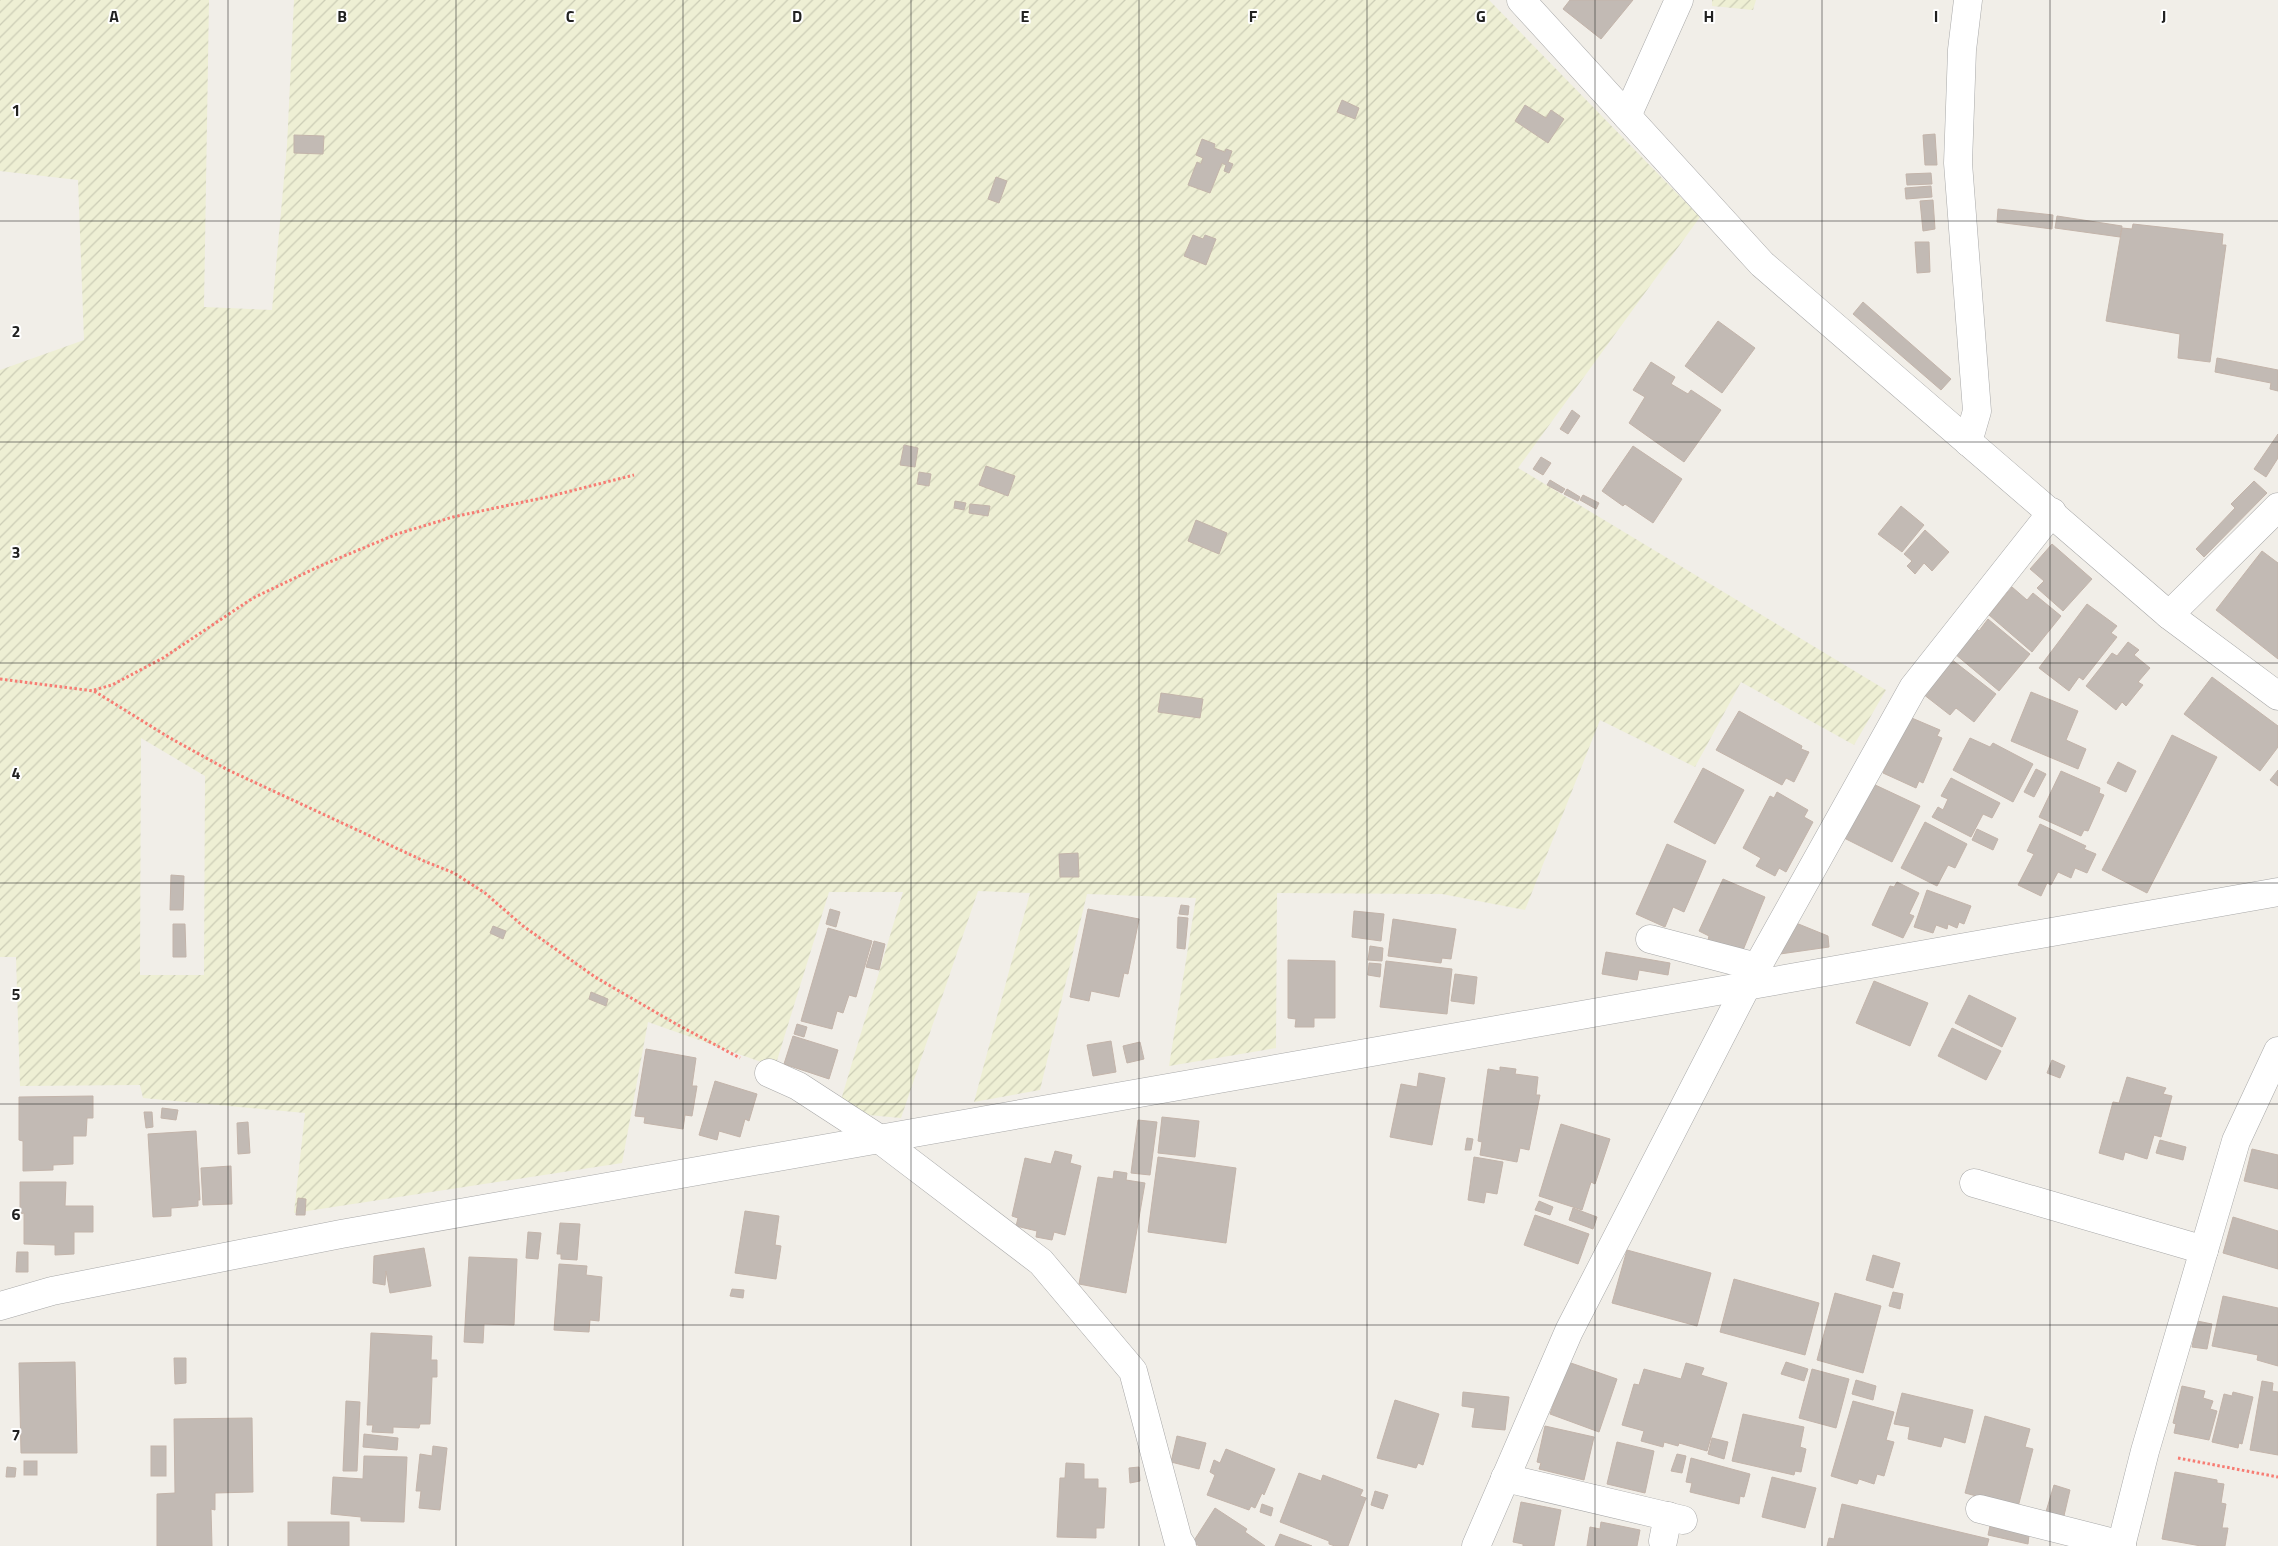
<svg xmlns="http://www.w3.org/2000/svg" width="2278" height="1546" viewBox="0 0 2278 1546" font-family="'Titillium Web',sans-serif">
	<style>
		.farmland { fill: url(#farmland-furrows); fill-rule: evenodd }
		.building { fill: #c2bab4; stroke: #c3b4aa }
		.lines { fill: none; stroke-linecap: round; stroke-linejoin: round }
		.minor-casing { stroke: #a8a8a8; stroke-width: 29 }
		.path { stroke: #f77c73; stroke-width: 3; stroke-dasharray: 2.5 2.5; stroke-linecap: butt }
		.minor { stroke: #fff; stroke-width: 28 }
		.grid { fill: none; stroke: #212121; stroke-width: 1; stroke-opacity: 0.55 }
		.grid-label { font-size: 16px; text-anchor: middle; font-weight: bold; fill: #212121; stroke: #fff; stroke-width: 4; stroke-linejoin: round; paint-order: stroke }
	</style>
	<defs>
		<pattern id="farmland-furrows" width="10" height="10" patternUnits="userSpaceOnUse" patternTransform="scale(1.25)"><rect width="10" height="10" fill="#eeefd4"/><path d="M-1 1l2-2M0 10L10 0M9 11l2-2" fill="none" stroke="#cccdb6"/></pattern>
	</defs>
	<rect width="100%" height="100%" fill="#f1eee8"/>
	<g class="farmland">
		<path d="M0 0H209L204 307 272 310 287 146 294 0H1489L1700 217 1518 468 1886 690 1854 745 1741 682 1695 767 1600 720 1525 910 1442 894 1277 893 1276 1048 1169 1066 1196 898 1087 894 1040 1090 974 1102 1030 893 978 891 901 1118 868 1115 841 1100 903 892H829L775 1067 648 1022 622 1163 294 1213 305 1113 143 1098 140 1085 20 1086 16 957H0V370L84 340 78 180 0 171ZM141 738 205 776 204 975H140Z"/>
		<path d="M1712 0H1756L1753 10 1712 6Z"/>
	</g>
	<g class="building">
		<path d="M1570 0H1633L1601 39 1563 9Z"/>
		<path d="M1342 100 1359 108 1355 119 1337 112Z"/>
		<path d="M1525 105 1546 118 1551 110 1564 119 1548 143 1515 121Z"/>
		<path d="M1935 134 1937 165H1925L1923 135Z"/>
		<path d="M294 135 324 136 323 154 294 153Z"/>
		<path d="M1202 139 1215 144 1214 148 1225 152 1226 149 1232 151 1228 162 1233 164 1229 173 1224 171 1226 165 1222 163 1210 193 1188 185 1197 162 1201 164 1203 158 1196 155Z"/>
		<path d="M1931 173 1932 184 1907 185 1906 174Z"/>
		<path d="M996 177 1007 181 999 203 988 199Z"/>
		<path d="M1931 186 1932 197 1906 199 1905 188Z"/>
		<path d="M1933 200 1935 229 1923 231 1920 201Z"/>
		<path d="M1998 209 2053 215 2052 229 1997 222Z"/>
		<path d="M2057 216 2122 226 2120 237 2055 228Z"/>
		<path d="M2133 224 2223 234 2222 245H2226L2210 362 2178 358 2180 334 2106 321 2122 228 2132 229Z"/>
		<path d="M1193 235 1203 239 1205 235 1216 239 1206 265 1184 256Z"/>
		<path d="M1915 242H1929L1930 272 1917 273Z"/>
		<path d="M1863 302 1951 379 1941 390 1853 314Z"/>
		<path d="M1718 321 1755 348 1722 393 1685 366Z"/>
		<path d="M2217 358 2278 370V391L2270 389 2271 383 2215 372Z"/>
		<path d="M1651 362 1675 377 1671 384 1688 394 1691 390 1721 410 1684 462 1629 423 1645 397 1633 390Z"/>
		<path d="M1572 410 1580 416 1568 434 1560 429Z"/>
		<path d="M2278 434V458L2266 477 2254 469Z"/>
		<path d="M904 445 918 448 915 467 900 465Z"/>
		<path d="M1633 446 1682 479 1653 523 1625 504 1623 506 1602 491Z"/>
		<path d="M1541 457 1551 463 1543 475 1533 469Z"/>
		<path d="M986 466 1015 476 1008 496 979 485Z"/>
		<path d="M919 472 931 474 929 486 917 484Z"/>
		<path d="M1550 480 1565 489 1562 493 1547 485Z"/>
		<path d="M2254 481 2267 493 2204 557 2196 549 2235 508 2231 504Z"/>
		<path d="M1567 489 1580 497 1578 501 1564 494Z"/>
		<path d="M1583 495 1599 503 1596 509 1580 500Z"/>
		<path d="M955 501 966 503 964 510 954 508Z"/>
		<path d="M970 504 990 506 988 516 969 513Z"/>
		<path d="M1901 506 1924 525 1902 552 1878 534Z"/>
		<path d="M1196 520 1227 533 1219 554 1188 541Z"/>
		<path d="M1925 530 1949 552 1932 571 1924 563 1915 574 1907 566 1912 561 1904 554Z"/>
		<path d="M2052 544 2092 579 2063 611 2037 588 2044 581 2030 569Z"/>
		<path d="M2262 551 2278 563V659L2216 610Z"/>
		<path d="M2012 587 2027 600 2033 593 2061 616 2032 652 1989 615Z"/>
		<path d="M2087 604 2117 626 2111 633 2117 637 2083 680 2079 677 2069 691 2039 668Z"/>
		<path d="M1988 619 2030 654 1999 691 1955 654 1976 628 1979 631Z"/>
		<path d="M2128 642 2139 650 2134 655 2150 668 2138 682 2143 685 2126 706 2122 702 2116 710 2086 686 2112 653 2117 656Z"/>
		<path d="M1951 659 1996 694 1974 722 1956 708 1950 715 1923 694Z"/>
		<path d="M2212 677 2278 726V747L2260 771 2184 714Z"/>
		<path d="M2031 692 2078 711 2066 740 2086 749 2078 769 2011 741Z"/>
		<path d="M1161 693 1203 699 1200 718 1158 712Z"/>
		<path d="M1739 711 1802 746 1801 749 1809 752 1794 782 1786 778 1782 785 1716 750Z"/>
		<path d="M1907 716 1940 730 1937 736 1942 738 1923 783 1919 781 1916 788 1883 773Z"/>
		<path d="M2172 735 2217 757 2147 893 2102 870Z"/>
		<path d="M1970 738 1990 747 1993 743 2033 764 2013 802 1953 770Z"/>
		<path d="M2118 762 2136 771 2126 792 2107 783Z"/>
		<path d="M1703 768 1744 790 1715 844 1674 822Z"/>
		<path d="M2036 769 2046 774 2034 797 2024 792Z"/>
		<path d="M2278 770V786L2270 780Z"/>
		<path d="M2061 771 2100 788 2099 793 2104 795 2088 831 2084 830 2081 836 2039 817Z"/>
		<path d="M1951 778 2000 803 1992 818 1983 814 1971 837 1932 817 1938 807 1943 810 1948 799 1941 796Z"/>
		<path d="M1871 783 1920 806 1892 862 1844 838Z"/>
		<path d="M1777 792 1808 810 1804 817 1813 822 1786 872 1779 868 1775 876 1756 866 1761 858 1743 848 1770 796 1774 798Z"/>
		<path d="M1925 822 1967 844 1955 868 1948 865 1937 886 1901 868Z"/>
		<path d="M2040 824 2086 846 2084 849 2096 854 2087 873 2075 868 2071 878 2058 872 2051 885 2047 883 2041 896 2018 885 2034 854 2027 851Z"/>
		<path d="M1977 829 1998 839 1993 850 1972 840Z"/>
		<path d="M1667 844 1706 861 1684 912 1673 907 1665 927 1636 914Z"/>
		<path d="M1078 853 1079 877H1060L1059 854Z"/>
		<path d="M171 875 184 876 183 910H170Z"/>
		<path d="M1723 879 1765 897 1741 955 1708 940 1709 936 1699 931Z"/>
		<path d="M1897 882 1919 893 1909 914 1914 916 1903 938 1872 925 1890 886 1894 887Z"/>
		<path d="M1927 890 1971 906 1964 924 1959 922 1957 928 1948 924 1947 929 1936 925 1933 933 1914 927Z"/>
		<path d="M1181 905 1189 906 1188 915 1179 914Z"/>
		<path d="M830 909 840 912 836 927 826 924Z"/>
		<path d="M1088 909 1139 919 1128 974 1124 973 1119 997 1091 991 1089 1001 1070 997Z"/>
		<path d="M1354 911 1384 914 1381 941 1352 937Z"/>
		<path d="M1178 917 1188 918 1185 949 1177 948Z"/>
		<path d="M1393 919 1456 929 1451 959 1442 958 1441 963 1388 956Z"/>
		<path d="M1796 923 1828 936 1829 947 1780 954Z"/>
		<path d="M173 924H185L186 957H173Z"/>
		<path d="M493 926 506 931 503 939 490 933Z"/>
		<path d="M828 928 872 941 856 997 849 995 843 1013 837 1011 832 1029 801 1021Z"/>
		<path d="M874 941 885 944 879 970 866 967Z"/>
		<path d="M1370 946 1383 948 1382 961 1368 960Z"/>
		<path d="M1606 952 1670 963 1668 975 1639 970 1637 980 1602 974Z"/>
		<path d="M1288 960 1335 961V1018H1314V1027H1295L1296 1019 1288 1018Z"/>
		<path d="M1386 961 1452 969 1447 1014 1380 1007Z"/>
		<path d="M1369 963 1381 964 1380 977 1368 975Z"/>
		<path d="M1455 974 1477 977 1474 1004 1451 1001Z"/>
		<path d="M1874 981 1928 1003 1910 1046 1856 1023Z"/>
		<path d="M591 992 608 999 606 1006 589 999Z"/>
		<path d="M1969 995 2016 1018 2002 1047 1955 1023Z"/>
		<path d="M797 1024 807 1027 804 1037 794 1034Z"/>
		<path d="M1952 1028 2001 1051 1986 1080 1938 1056Z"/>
		<path d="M793 1036 838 1050 829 1079 784 1064Z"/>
		<path d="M1111 1041 1116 1072 1093 1076 1087 1045Z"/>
		<path d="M1140 1042 1144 1059 1127 1063 1123 1046Z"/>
		<path d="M646 1049 696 1058 692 1086H697L692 1116 685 1115 683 1129 644 1123 645 1117 635 1116Z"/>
		<path d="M2052 1060 2065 1066 2060 1078 2047 1073Z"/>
		<path d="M1500 1067 1516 1069 1515 1074 1538 1077 1536 1095H1540L1529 1150 1520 1148 1517 1162 1480 1155 1482 1142 1478 1141 1488 1069 1500 1071Z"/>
		<path d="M1419 1073 1445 1078 1432 1145 1390 1137 1401 1084 1417 1087Z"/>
		<path d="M2127 1077 2166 1088 2163 1094 2172 1096 2161 1137 2154 1135 2147 1159 2125 1152 2123 1160 2099 1153 2113 1102 2119 1103Z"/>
		<path d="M715 1081 757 1094 749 1121 745 1119 740 1137 719 1131 717 1140 699 1135Z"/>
		<path d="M93 1096V1118H87L86 1136H73V1164L53 1165V1170L23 1171V1141L19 1140V1097Z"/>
		<path d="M162 1108 178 1110 176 1120 161 1118Z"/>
		<path d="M144 1112H152L153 1127 146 1128Z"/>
		<path d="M1162 1117 1199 1121 1195 1157 1158 1153Z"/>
		<path d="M1138 1120 1157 1122 1150 1175 1131 1173Z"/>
		<path d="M248 1122 250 1153 238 1154 237 1123Z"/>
		<path d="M1561 1124 1610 1139 1595 1184 1591 1182 1582 1210 1539 1196Z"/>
		<path d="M196 1131 200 1200H198V1206L171 1208V1216L153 1217 148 1134Z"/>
		<path d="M1467 1138 1473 1139 1471 1150H1465Z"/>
		<path d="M2160 1140 2186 1147 2183 1160 2156 1153Z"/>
		<path d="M2252 1149 2278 1155V1189L2244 1181Z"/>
		<path d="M1055 1151 1072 1155 1070 1163 1081 1166 1065 1235 1054 1232 1052 1240 1036 1237 1037 1231 1016 1226 1018 1218 1012 1216 1025 1158 1051 1164Z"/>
		<path d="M1158 1157 1236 1168 1226 1243 1148 1232Z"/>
		<path d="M1474 1157 1503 1162 1497 1194 1486 1192 1484 1203 1468 1200Z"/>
		<path d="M231 1166 232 1204 203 1205 201 1168Z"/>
		<path d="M1114 1171 1127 1173 1126 1180 1145 1183 1126 1293 1079 1284 1098 1177 1113 1179Z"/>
		<path d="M20 1182H66L65 1206H93V1232H74V1254L55 1255V1245L24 1244V1213L20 1214Z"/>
		<path d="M298 1198 306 1199 305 1215H296Z"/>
		<path d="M1539 1201 1553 1207 1550 1215 1535 1210Z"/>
		<path d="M1573 1208 1597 1217 1593 1229 1569 1220Z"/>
		<path d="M745 1211 779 1216 775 1245 781 1246 776 1279 735 1273Z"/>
		<path d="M1535 1215 1589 1234 1578 1264 1524 1245Z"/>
		<path d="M2233 1217 2278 1231V1269L2223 1253Z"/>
		<path d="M560 1223 580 1224 577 1260 561 1259V1254H557Z"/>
		<path d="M528 1232 541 1233 538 1259 526 1258Z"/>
		<path d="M424 1248 431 1286 390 1293 386 1271 385 1285 373 1283 374 1256Z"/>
		<path d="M1627 1250 1711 1273 1697 1326 1612 1303Z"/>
		<path d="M17 1252H28V1272H16Z"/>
		<path d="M1873 1255 1900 1263 1893 1288 1866 1280Z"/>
		<path d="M469 1257 517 1259 514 1325 484 1324 483 1343 464 1342Z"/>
		<path d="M559 1264 587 1266 586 1275 602 1277 599 1321 590 1320 589 1332 554 1330Z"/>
		<path d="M1734 1279 1819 1303 1805 1355 1720 1332Z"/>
		<path d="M732 1289 744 1290 743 1298 730 1296Z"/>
		<path d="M1893 1292 1903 1294 1900 1309 1889 1306Z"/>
		<path d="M1835 1293 1881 1306 1863 1373 1817 1360Z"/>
		<path d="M2223 1296 2278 1308V1366L2257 1360 2258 1355 2212 1346Z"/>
		<path d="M2197 1321 2212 1324 2207 1349 2192 1347Z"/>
		<path d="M371 1333 432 1336 431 1360H437V1377H432L430 1424H420L419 1428 393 1427V1433L372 1432 373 1425H367Z"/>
		<path d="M174 1358H186V1383L175 1384Z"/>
		<path d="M75 1362 77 1453H21L19 1363Z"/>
		<path d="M1568 1362 1617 1379 1599 1432 1550 1414Z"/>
		<path d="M1786 1362 1808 1369 1804 1381 1781 1374Z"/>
		<path d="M1686 1363 1704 1368 1701 1375 1727 1383 1707 1451 1679 1443 1678 1446 1664 1442 1663 1447 1641 1441 1644 1431 1622 1425 1634 1384 1639 1385 1644 1369 1681 1379Z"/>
		<path d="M1812 1369 1849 1379 1836 1428 1799 1418Z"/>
		<path d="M1856 1380 1876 1386 1873 1400 1852 1394Z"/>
		<path d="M2262 1381 2273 1383 2272 1391 2278 1392V1455L2250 1450Z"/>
		<path d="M2182 1386 2205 1391 2203 1398 2213 1401 2210 1409 2217 1411 2209 1440 2174 1433 2176 1424 2173 1423Z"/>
		<path d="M1463 1392 1509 1397 1505 1430 1472 1427 1475 1408 1462 1406Z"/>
		<path d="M2233 1392 2253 1397 2242 1444 2239 1443 2238 1448 2212 1442 2224 1394 2232 1396Z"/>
		<path d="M1902 1393 1973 1410 1965 1443 1944 1437 1941 1447 1908 1439 1910 1427 1894 1424Z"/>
		<path d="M1395 1400 1439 1414 1423 1465 1418 1463 1416 1468 1377 1458Z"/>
		<path d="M346 1401 360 1402 357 1471H343Z"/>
		<path d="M1853 1401 1894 1412 1886 1440 1894 1442 1884 1476 1877 1474 1874 1484 1859 1479 1857 1484 1831 1476Z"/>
		<path d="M1743 1414 1804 1427 1800 1447 1806 1449 1801 1472 1795 1471 1794 1475 1732 1461Z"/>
		<path d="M1985 1416 2030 1429 2025 1447 2033 1449 2018 1507 1965 1493Z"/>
		<path d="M252 1418 253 1492 215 1493V1510L211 1509 212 1546H157V1494L175 1493 174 1419Z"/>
		<path d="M1545 1426 1594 1437 1584 1480 1539 1469 1541 1463 1537 1462Z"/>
		<path d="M364 1434 398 1438 397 1450 363 1447Z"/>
		<path d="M1177 1436 1206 1443 1199 1469 1171 1462Z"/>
		<path d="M1712 1438 1728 1442 1724 1459 1708 1454Z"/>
		<path d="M1617 1442 1654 1451 1645 1493 1607 1484Z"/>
		<rect x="151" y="1446" width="15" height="30"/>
		<path d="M433 1446 447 1448 440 1510 419 1508 421 1491H416L420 1454 432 1456Z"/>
		<path d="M1226 1449 1275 1469 1264 1495 1262 1493 1255 1508 1251 1506 1249 1510 1207 1495 1215 1475 1210 1472 1214 1460 1220 1463Z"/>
		<path d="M1677 1454 1686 1456 1682 1473 1671 1471Z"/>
		<path d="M364 1456 407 1457 404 1522 361 1521V1517L331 1514 333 1477 363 1479Z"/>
		<path d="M1691 1458 1750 1474 1744 1497 1740 1496 1739 1504 1690 1492 1692 1483 1686 1482Z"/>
		<rect x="24" y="1461" width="13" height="14"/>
		<path d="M1066 1463 1084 1464V1479H1098V1488H1106L1104 1528H1096V1538L1057 1537 1060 1478H1065Z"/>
		<path d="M7 1467 16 1468 15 1477H6Z"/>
		<path d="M1139 1467 1140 1481 1130 1483 1129 1468Z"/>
		<path d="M2175 1472 2217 1480V1483L2224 1484 2221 1503 2226 1504 2222 1528H2228L2225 1546H2201L2162 1539Z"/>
		<path d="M1299 1473 1321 1481 1323 1475 1363 1490 1360 1496 1366 1498 1348 1546H1335L1329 1544V1541L1280 1522Z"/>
		<path d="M1772 1477 1816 1488 1805 1528 1762 1517Z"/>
		<path d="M2054 1485 2070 1490 2063 1520 2045 1515Z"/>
		<path d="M1375 1491 1388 1495 1383 1509 1371 1505Z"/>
		<path d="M1521 1502 1561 1510 1554 1546H1523V1544L1513 1542Z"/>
		<path d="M1262 1504 1273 1508 1271 1516 1260 1512Z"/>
		<path d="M1842 1504 1989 1539 1987 1546H1827L1829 1538 1834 1539Z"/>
		<path d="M1215 1508 1247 1529 1245 1532 1265 1546H1199L1193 1542Z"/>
		<rect x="288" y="1522" width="61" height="24"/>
		<path d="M1601 1522 1640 1530 1637 1546H1587L1590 1527 1600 1529Z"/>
		<path d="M1990 1526 2029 1535 2028 1544 1988 1535Z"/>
		<path d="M1280 1534 1312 1546H1275Z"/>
	</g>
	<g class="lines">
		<defs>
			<g id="minor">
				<path d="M1521 0 1762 264 2169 615 2278 696"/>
				<path d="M1968 0 1962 50 1958 163 1977 411 1968 442"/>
				<path d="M1627 116 1679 0"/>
				<path d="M2169 615 2278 507"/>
				<path d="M1650 939 1757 967"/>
				<path d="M769 1073 798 1086 878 1138 1041 1262 1133 1371 1178 1540 1182 1546"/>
				<path d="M1974 1183 2204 1250"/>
				<path d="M0 1306 52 1291 341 1234 2278 892"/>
				<path d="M1505 1478 1683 1520"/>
				<path d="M1980 1509 2122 1545"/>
				<path d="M1663 1541 1668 1516"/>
				<path d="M1476 1546 1569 1331 1746 987 1913 688 2052 512"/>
				<path d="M2121 1546 2145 1451 2236 1141 2278 1051"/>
			</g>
		</defs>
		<use href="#minor" class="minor-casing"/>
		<g class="path">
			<path d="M0 679 94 691 170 738 228 770 424 861 454 873 485 893 523 926 595 977 676 1024 740 1058"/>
			<path d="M94 690 112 685 163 658 253 598 320 566 397 534 453 517 547 497 634 475"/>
			<path d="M2178 1458 2278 1477"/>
		</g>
		<use href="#minor" class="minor"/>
	</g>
	<path class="grid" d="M228 0V1546M456 0V1546M683 0V1546M911 0V1546M1139 0V1546M1367 0V1546M1595 0V1546M1822 0V1546M2050 0V1546M0 221H2278M0 442H2278M0 663H2278M0 883H2278M0 1104H2278M0 1325H2278"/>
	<g class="grid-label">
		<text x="114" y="22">A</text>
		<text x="342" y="22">B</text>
		<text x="570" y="22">C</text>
		<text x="797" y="22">D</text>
		<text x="1025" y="22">E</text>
		<text x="1253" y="22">F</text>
		<text x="1481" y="22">G</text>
		<text x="1709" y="22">H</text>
		<text x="1936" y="22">I</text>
		<text x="2164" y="22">J</text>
		<text x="16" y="116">1</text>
		<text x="16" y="337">2</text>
		<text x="16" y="558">3</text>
		<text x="16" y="779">4</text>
		<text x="16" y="1000">5</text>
		<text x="16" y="1220">6</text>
		<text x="16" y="1441">7</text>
	</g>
</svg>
